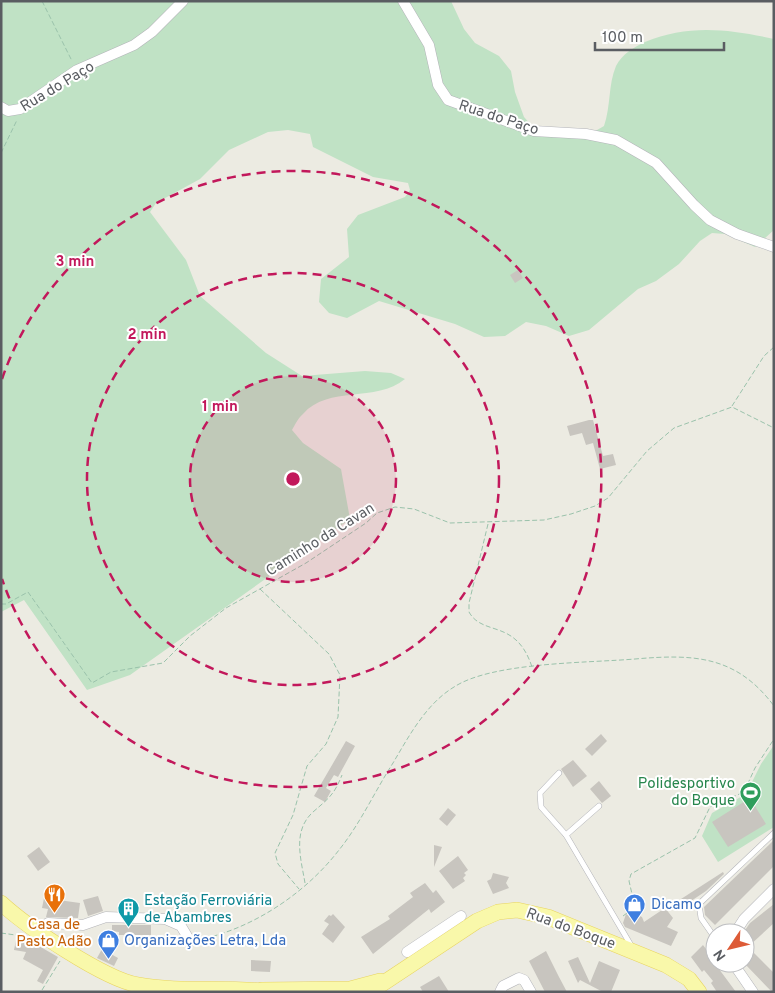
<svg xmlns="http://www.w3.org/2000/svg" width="775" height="993" viewBox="0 0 775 993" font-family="Overpass,sans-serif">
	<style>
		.green { fill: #c0e2c5 }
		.building { fill: #c8c5bf }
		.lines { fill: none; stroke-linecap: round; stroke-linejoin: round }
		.service-casing { stroke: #b3b4b9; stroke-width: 6 }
		.minor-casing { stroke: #b3b4b9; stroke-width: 11 }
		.primary-casing { stroke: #e8d460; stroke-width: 16 }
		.path { stroke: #9ac2ab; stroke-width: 1; stroke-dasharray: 5 2.5; stroke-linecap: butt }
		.service { stroke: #fff; stroke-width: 5 }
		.minor { stroke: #fff; stroke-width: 10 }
		.primary { stroke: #f9f8aa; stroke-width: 15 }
		.ring { fill: none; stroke: #c2185b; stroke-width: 2.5; stroke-dasharray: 9 6 }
		.labels { text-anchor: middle; stroke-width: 4; stroke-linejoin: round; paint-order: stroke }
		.street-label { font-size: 15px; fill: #5a5d62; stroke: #fff }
		.leisure-label { font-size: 15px; fill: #27864d; stroke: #fff; text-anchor: end }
		.culture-label { font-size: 15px; fill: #0d838f; stroke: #fff; text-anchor: start }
		.shop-label { font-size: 15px; fill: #366cbe; stroke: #fff; text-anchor: start }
		.food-label { font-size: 15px; fill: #c56008; stroke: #fff }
		.centre { fill: #c2185b; stroke: #fff; stroke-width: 2.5 }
		.ring-label { font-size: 15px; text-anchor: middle; font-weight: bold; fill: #c2185b; stroke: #fff; stroke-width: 4; stroke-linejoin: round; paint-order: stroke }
	</style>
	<rect width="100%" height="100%" fill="#ecebe2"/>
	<g class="green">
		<path d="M1 1H451L464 29 475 43 499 56 511 71 515 92 524 117 542 137H585L604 126C611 106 608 85 616 66 622 54 634 47 645 42 688 24 729 29 774 39V230L755 247 725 234 712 233 700 241 679 264 656 281 638 289 589 330 569 336 546 326 526 322 505 336 484 337 455 324 379 301 347 318 329 313 319 302 321 279 349 257 347 229 358 215 405 197 410 190 408 183 373 177 313 147 310 134 288 130 268 132 229 150 200 179 156 203 150 212 186 260 200 296 266 353 302 376 365 371 391 373 405 379C376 403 328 385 303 414 298 418 295 425 292 430L303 443 341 469 350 519 130 675 87 690 24 600 1 612Z"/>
		<path d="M774 745V827L718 862 702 836 712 813 746 794 761 764Z"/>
	</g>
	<g class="building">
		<path d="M518 270 523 278 515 283 510 275Z"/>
		<path d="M589 420H593L603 456 613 454 616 465 600 469 593 443 586 445 582 433 570 436 567 426Z"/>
		<path d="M601 734 607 741 592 756 585 749Z"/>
		<path d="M346 741 355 746 338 777 334 775 326 788 331 791 325 802 314 796Z"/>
		<path d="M573 760 587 776 573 787 561 769Z"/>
		<path d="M599 781 611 796 602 803 590 789Z"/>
		<path d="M750 798 766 824 728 847 712 822Z"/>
		<path d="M448 808 456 815 447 826 439 819Z"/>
		<path d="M774 840V866L715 925 705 915 704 907Z"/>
		<path d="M434 845 442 847 434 867Z"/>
		<path d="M39 847 50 862 38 871 27 856Z"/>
		<path d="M458 856 468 870 464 873 466 875 463 878 465 881 453 889 439 871Z"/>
		<path d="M723 872 724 874 706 891 685 905 681 899Z"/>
		<path d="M493 873 509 877 506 883 509 888 493 894 487 881 491 879Z"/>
		<path d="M425 883 433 893 436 890 445 902 431 913 429 909 373 954 361 937 390 919 388 916 413 897 410 893Z"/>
		<path d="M98 896 103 911 88 916 83 900Z"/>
		<path d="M44 898 80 903 78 918 46 917 48 909 42 908Z"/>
		<path d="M774 904V923L748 947 774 973V992H772L745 964V933H743L750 923Z"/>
		<path d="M665 908 673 918 667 927 678 932 671 946 625 927 623 923 626 914 630 916 632 912 642 917 644 922Z"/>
		<path d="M333 914 345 927 333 943 322 934 329 924 324 921 329 915 331 916Z"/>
		<path d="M112 925H151V935H119V932L112 931Z"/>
		<path d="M16 940 32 942 58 957 43 984 37 981 43 970 23 959 26 952 14 950Z"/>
		<path d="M703 945 717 964 716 965 736 992H717L711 983 713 981 704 970 702 972 691 957Z"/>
		<path d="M102 949 118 958 114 966 97 958Z"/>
		<path d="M546 951 559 977 567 992H545L529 961Z"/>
		<path d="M578 957 590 983 599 961 620 970 611 992H603L580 980 578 983 568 961Z"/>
		<path d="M251 960 271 961 270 972 251 971Z"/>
		<path d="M439 976 449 992H423L420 987Z"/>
	</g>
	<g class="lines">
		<defs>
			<g id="service">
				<path d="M559 773 540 793 541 807 566 835 632 947"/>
				<path d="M566 835 599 806"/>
				<path d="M715 938 701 918 699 904 774 833"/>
			</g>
			<g id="minor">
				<path d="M403 1 429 45 438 85 448 100 534 131 586 134 616 140 656 163 694 205 710 220 737 234 774 247"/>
				<path d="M1 107 8 111 20 109 77 70 134 45 152 32 183 1"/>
				<path d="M37 931 48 923 83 925 106 917 165 919 181 926 190 941"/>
				<path d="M735 933 744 919 774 889"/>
				<path d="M407 952 461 916"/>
				<path d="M733 963 753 992"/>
				<path d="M500 992 503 986 519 978 524 980 531 992"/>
			</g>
			<g id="primary">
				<path d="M1 903C27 927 104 979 138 985 181 993 229 986 272 992"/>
				<path d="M262 990 350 989 380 981"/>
				<path d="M370 992 477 921 498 912 517 910 548 917 666 965 689 979 699 992"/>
			</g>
		</defs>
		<use href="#service" class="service-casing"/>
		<use href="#minor" class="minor-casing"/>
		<use href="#primary" class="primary-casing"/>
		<g class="path">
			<path d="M42 1 72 61"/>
			<path d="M1 153 17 120"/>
			<path d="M732 406 764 356 774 347"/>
			<path d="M488 524 469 603V612C483 637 516 618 532 667"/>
			<path d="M260 589 329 654 340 675 338 717 326 744 307 766 293 815 275 853 278 864 299 889"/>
			<path d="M1 604H6L28 592 92 683 111 672 163 663 190 636 226 608 306 563 366 523 377 513 395 507 414 509 450 523 544 520 571 514 595 506 608 498 647 451 674 428 732 407 774 428"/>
			<path d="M305 883C301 859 292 831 313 812 329 798 334 795 342 775"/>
			<path d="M623 916 635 907 629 881 631 874 695 838 710 807 744 792 755 768 774 739"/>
			<path d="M1 933 23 936"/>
			<path d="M198 940C252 929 305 894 339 850 360 824 375 791 393 763 409 736 426 704 454 687 492 662 588 663 635 659 693 654 736 655 774 706"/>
			<path d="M42 990 60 961"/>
		</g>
		<use href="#service" class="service"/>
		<use href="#minor" class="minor"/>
		<use href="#primary" class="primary"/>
	</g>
	<circle cx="293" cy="479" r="103" fill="#c2185b" fill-opacity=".12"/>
	<g class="ring">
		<circle cx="293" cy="479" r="103"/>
		<circle cx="293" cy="479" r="206"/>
		<path d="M2 379A308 308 0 1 1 2 579"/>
	</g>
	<defs>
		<symbol id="stadium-pin" viewBox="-11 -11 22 30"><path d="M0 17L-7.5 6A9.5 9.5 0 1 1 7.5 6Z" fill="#2e9e5b" stroke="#fff"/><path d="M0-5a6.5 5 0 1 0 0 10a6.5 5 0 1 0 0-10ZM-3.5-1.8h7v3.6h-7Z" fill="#fff"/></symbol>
		<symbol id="restaurant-pin" viewBox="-11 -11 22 30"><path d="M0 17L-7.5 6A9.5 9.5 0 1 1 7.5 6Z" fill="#e8710a" stroke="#fff"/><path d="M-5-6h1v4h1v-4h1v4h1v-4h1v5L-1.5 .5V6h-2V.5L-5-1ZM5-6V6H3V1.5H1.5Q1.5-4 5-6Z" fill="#fff"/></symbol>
		<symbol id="shop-pin" viewBox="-11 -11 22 30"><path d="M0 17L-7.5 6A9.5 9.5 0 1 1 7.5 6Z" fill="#3f7fe0" stroke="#fff"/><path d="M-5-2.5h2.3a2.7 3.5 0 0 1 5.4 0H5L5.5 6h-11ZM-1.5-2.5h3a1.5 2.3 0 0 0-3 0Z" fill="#fff"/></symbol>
		<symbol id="building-pin" viewBox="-11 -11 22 30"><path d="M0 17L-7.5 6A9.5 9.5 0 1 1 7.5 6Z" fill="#0f9aa8" stroke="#fff"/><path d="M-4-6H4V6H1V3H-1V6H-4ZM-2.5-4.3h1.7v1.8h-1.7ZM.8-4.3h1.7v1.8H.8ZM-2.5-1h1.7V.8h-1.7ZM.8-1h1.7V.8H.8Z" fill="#fff"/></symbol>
	</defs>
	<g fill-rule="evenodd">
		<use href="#stadium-pin" x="738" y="780" width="25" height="34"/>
		<use href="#restaurant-pin" x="42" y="882" width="25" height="34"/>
		<use href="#shop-pin" x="622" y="892" width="25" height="34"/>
		<use href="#building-pin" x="116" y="896" width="25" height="34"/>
		<use href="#shop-pin" x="96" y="928" width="25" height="34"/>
	</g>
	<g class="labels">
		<g class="street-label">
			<text transform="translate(57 86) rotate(-31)" y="5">Rua do Paço</text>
			<text transform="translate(499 117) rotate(18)" y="5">Rua do Paço</text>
			<text transform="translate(320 539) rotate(-32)" y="5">Caminho da Cavan</text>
			<text transform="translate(571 928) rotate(20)" y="5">Rua do Boque</text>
		</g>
		<g class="leisure-label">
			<text x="735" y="788">Polidesportivo<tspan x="735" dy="17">do Boque</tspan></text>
		</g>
		<g class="culture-label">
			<text x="144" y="905">Estação Ferroviária<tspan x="144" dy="17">de Abambres</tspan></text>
		</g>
		<g class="shop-label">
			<text x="651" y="909">Dicamo</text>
			<text x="124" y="945">Organizações Letra, Lda</text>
		</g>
		<g class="food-label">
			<text x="54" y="929">Casa de<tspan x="54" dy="17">Pasto Adão</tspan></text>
		</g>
	</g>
	<circle cx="293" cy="479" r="8" class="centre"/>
	<g class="ring-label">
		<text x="75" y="266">3 min</text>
		<text x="147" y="339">2 min</text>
		<text x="220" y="411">1 min</text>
	</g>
	<rect width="775" height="993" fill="none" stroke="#5a5d62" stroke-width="5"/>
	<g transform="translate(730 948) rotate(235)"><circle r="24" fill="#ffffff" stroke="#bdbec0"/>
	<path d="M0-4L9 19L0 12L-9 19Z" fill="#dd5b37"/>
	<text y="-8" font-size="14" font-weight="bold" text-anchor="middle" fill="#5a5d62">N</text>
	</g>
	<path d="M595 42v8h129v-8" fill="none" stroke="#5a5d62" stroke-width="2.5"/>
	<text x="602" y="42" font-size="15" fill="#5a5d62" stroke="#ffffff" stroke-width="4" paint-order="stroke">100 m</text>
</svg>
